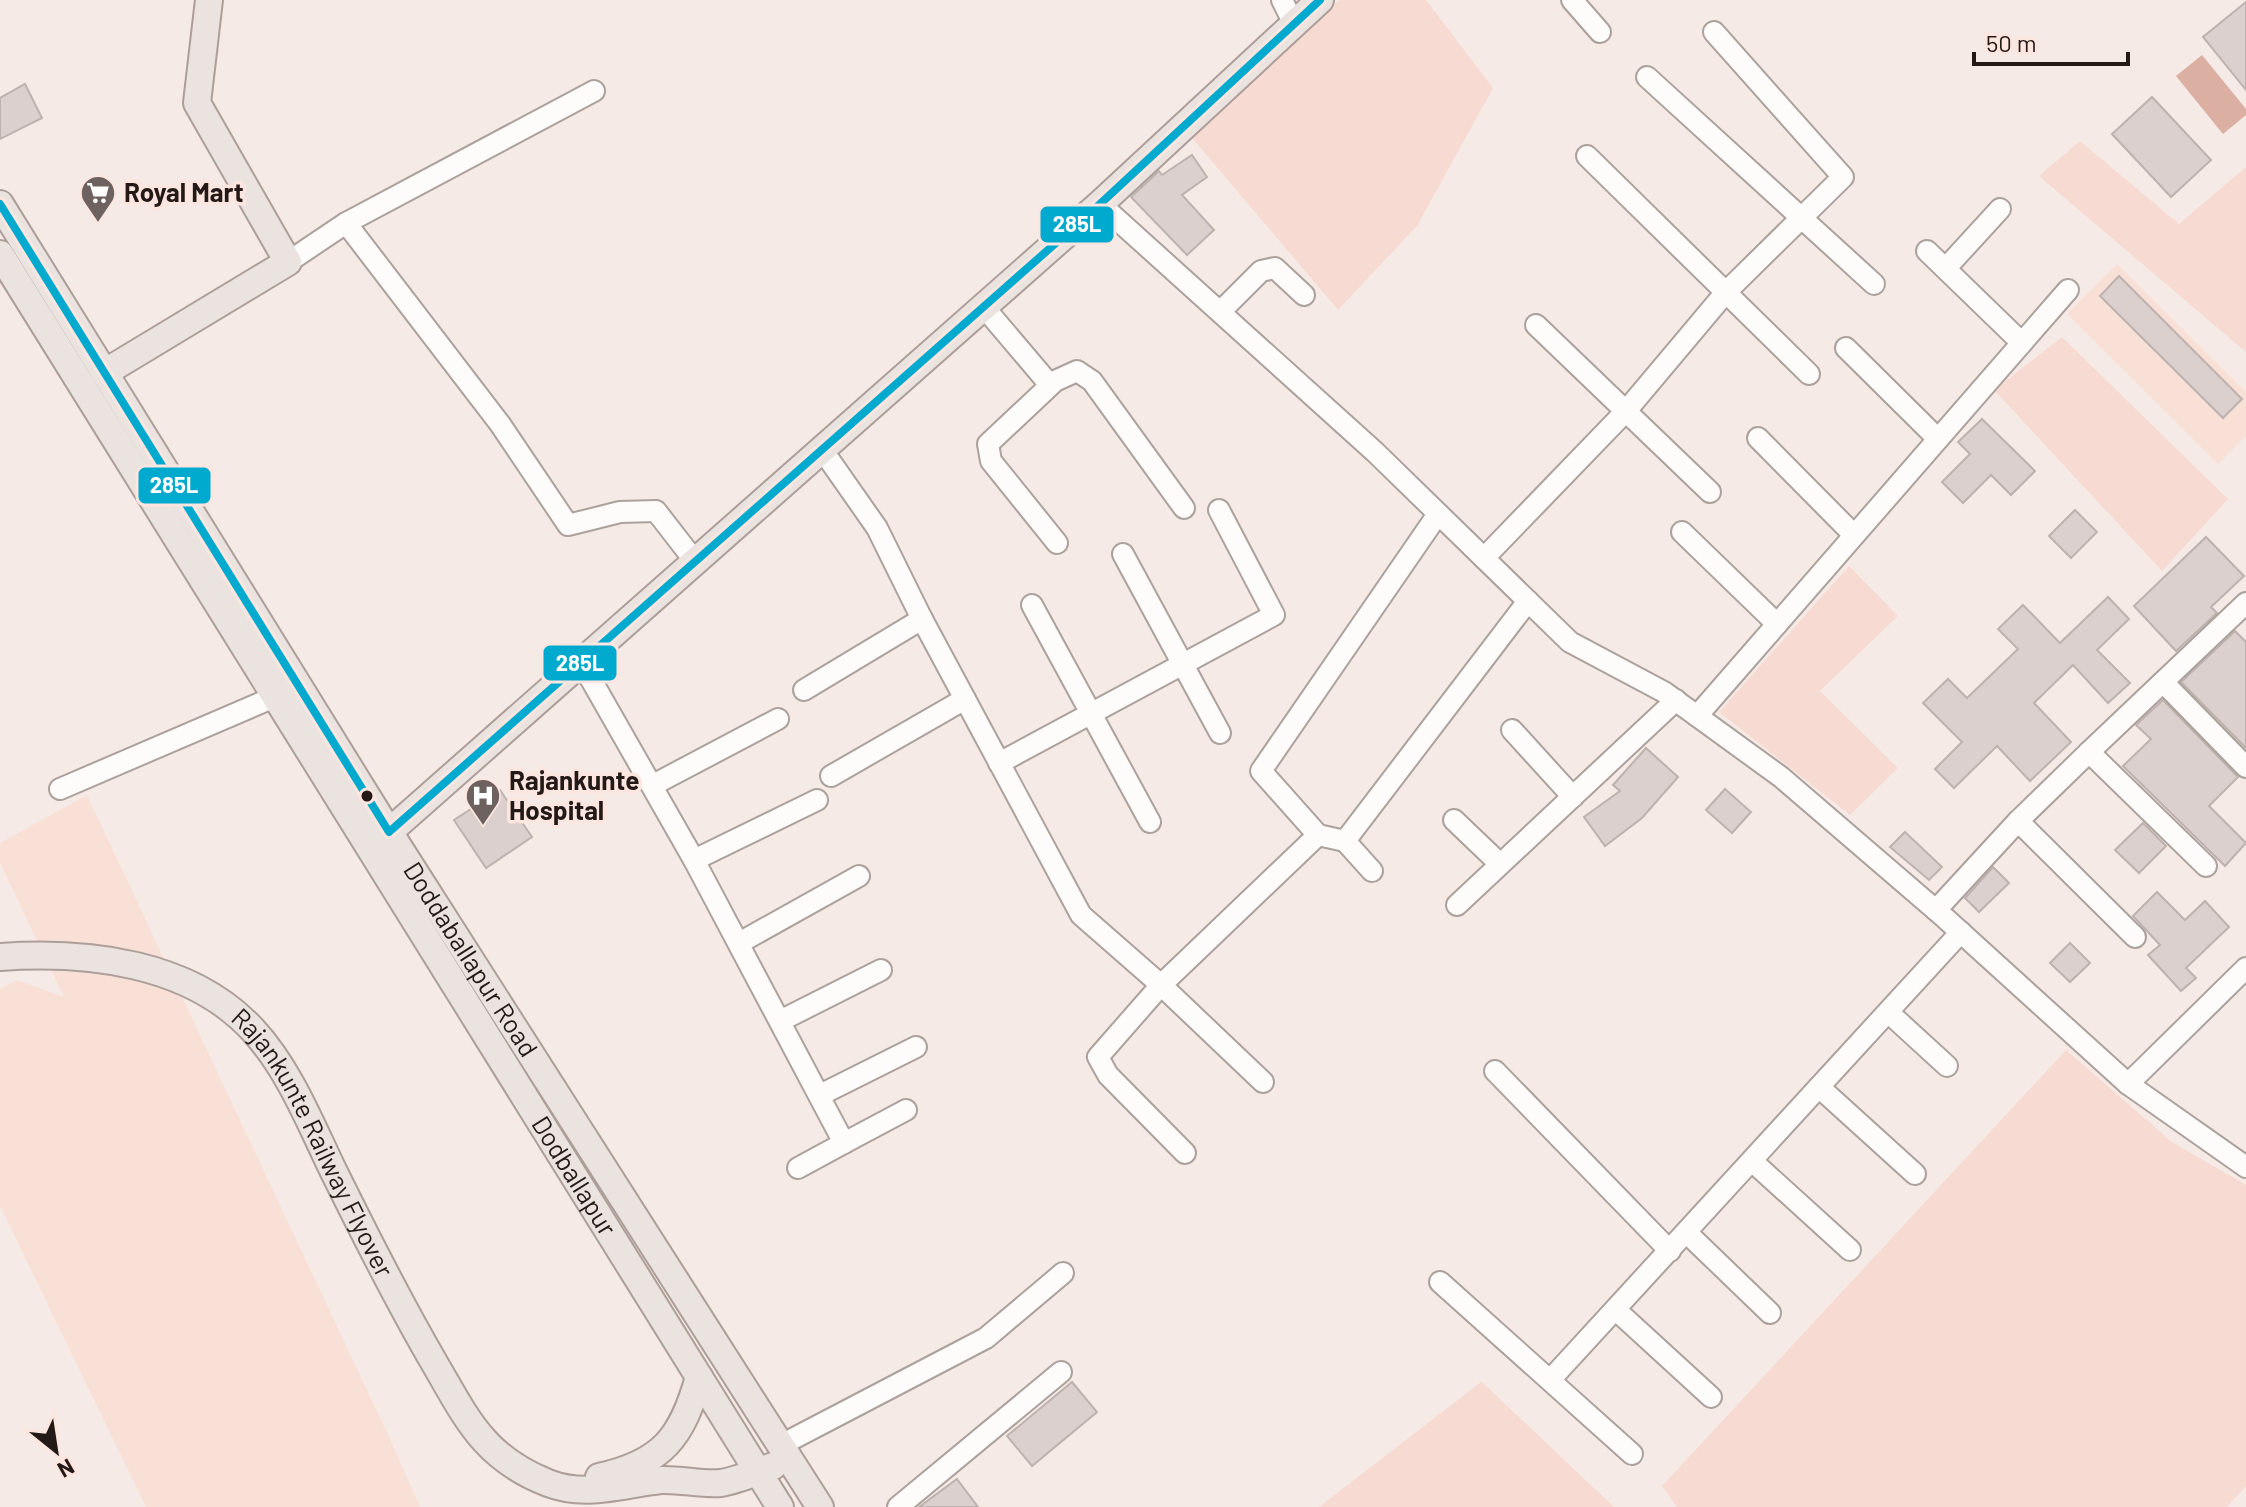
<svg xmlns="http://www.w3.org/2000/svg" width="2246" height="1507" viewBox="0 0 2246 1507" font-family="Barlow,sans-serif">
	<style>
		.built { fill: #f9e0d7 }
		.green { fill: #f7dbd2 }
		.water { fill: #dbafa1 }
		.building { fill: #dbd0cd; stroke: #bdb2af; stroke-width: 2 }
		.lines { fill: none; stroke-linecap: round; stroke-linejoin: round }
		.minor-casing { stroke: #aba19d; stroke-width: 24 }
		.major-casing { stroke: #ad9e99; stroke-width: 30 }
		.minor { stroke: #fefcfb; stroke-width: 20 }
		.major { stroke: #eae3e0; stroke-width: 26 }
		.bus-1-casing { stroke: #fde6df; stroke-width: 14 }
		.bus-1 { stroke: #00a9ce; stroke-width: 8 }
		.bus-dot { fill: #231916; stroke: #fde6df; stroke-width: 3 }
		.labels { text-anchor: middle; stroke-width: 7; stroke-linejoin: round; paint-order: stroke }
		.poi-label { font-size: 26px; font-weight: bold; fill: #231916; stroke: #fde6df; text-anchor: start }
		.street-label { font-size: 26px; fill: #231916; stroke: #fde6df }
		.line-badge { stroke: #fde6df; stroke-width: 3 }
		.badge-label { font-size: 22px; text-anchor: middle; font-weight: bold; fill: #fff }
	</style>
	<rect width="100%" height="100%" fill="#f6eae6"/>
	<g class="built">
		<path d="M2117 264 2246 392V436L2218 464 2067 314Z"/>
		<path d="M87 795 390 1439 420 1507H146L0 1206V989L17 980 64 997 0 863V843Z"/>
	</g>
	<g class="green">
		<path d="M1339 0H1426L1493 88 1417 226 1338 310 1187 132Z"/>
		<path d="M2080 141 2179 224 2246 167V352L2039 176Z"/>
		<path d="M2062 337 2228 499 2162 571 1994 390Z"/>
		<path d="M1849 566 1898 616 1820 691 1898 768 1850 815 1719 712Z"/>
		<path d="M2066 1050 2172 1142 2246 1185V1486L2227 1507H1677L1662 1486Z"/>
		<path d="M1482 1382 1614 1507H1319L1481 1382Z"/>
	</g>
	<path class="water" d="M2202 55 2246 109V115L2223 134 2176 76Z"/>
	<g class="building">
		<path d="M2246 2V90L2203 37Z"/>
		<path d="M25 84 42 118 0 139V98Z"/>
		<path d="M2152 97 2211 160 2171 197 2112 134Z"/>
		<path d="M1192 155 1207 177 1182 195 1214 230 1187 255 1131 197 1159 171 1162 175Z"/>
		<path d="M2119 276 2242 399 2223 418 2100 296Z"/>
		<path d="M1982 419 2035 471 2011 495 1991 475 1963 503 1942 482 1970 454 1958 442Z"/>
		<path d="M2075 510 2097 532 2071 558 2049 536Z"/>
		<path d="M2206 537 2244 576 2211 607 2217 613 2176 651 2134 606Z"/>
		<path d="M2108 597 2129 619 2097 650 2130 683 2108 703 2073 665 2034 703 2071 742 2030 781 1997 746 1954 788 1935 769 1962 742 1923 703 1948 679 1967 698 2018 649 1998 629 2023 605 2060 643Z"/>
		<path d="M2235 631 2246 642V748L2181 682Z"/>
		<path d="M2163 700 2238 777 2209 806 2246 843 2225 866 2123 766 2151 739 2136 725Z"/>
		<path d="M1646 748 1678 777 1642 818 1605 846 1584 817 1620 791 1613 785Z"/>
		<path d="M1725 789 1751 812 1732 833 1706 810Z"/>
		<path d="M500 790 532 837 486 868 454 820Z"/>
		<path d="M2143 823 2166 846 2139 873 2115 850Z"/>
		<path d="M1905 832 1942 867 1929 880 1890 847Z"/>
		<path d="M1993 867 2009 883 1979 912 1965 898Z"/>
		<path d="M2157 892 2185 920 2205 901 2229 927 2186 968 2196 978 2181 991 2148 955 2160 945 2133 916Z"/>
		<path d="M2070 943 2090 963 2070 982 2050 963Z"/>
		<path d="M1072 1382 1097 1412 1032 1466 1007 1436Z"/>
		<path d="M957 1479 978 1507H919Z"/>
	</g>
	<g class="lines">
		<defs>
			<g id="minor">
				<path d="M1282 0 1294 24"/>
				<path d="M1572 0 1600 32"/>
				<path d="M1647 77 1874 284"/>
				<path d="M594 91 346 223 500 424 568 525 620 512 656 511 694 560"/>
				<path d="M1587 156 1809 374"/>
				<path d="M1100 204 1375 452 1570 642 1664 692 1781 777 1945 918 2128 1084 2246 1167"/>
				<path d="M1927 251 2022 343"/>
				<path d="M288 262 346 223"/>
				<path d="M1946 268 2000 209"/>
				<path d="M983 306 1050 385"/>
				<path d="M1221 311 1261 271 1275 268 1304 295"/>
				<path d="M1536 325 1710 492"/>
				<path d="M1846 348 1938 439"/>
				<path d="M1758 438 1854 535"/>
				<path d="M821 448 877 528 922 619 1081 915 1161 985 1318 835"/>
				<path d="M1438 514 1261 771 1318 835 1345 841 1528 601"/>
				<path d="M1682 532 1777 624"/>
				<path d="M1057 543 991 461 988 444 1055 381 1077 371 1092 381 1184 508"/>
				<path d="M1123 554 1220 733"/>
				<path d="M1484 558 1626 411 1726 292 1843 177 1714 32"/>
				<path d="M1032 605 1150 822"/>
				<path d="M581 662 694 860 844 1143 906 1110"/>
				<path d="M2163 682 2246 767"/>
				<path d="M804 690 922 619"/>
				<path d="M1697 716 2068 290"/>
				<path d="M1512 730 1573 797"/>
				<path d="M2089 752 2246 603"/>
				<path d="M999 763 1274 615 1219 510"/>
				<path d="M831 776 965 699"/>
				<path d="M653 785 778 719"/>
				<path d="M60 789 286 692"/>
				<path d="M1454 820 1500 864"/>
				<path d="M2018 821 2089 752 2206 866"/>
				<path d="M1345 841 1372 871"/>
				<path d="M694 860 817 800"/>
				<path d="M1457 905 1676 700"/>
				<path d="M1936 910 2018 821 2135 937"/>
				<path d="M739 943 859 876"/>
				<path d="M1888 1012 1947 1066"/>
				<path d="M780 1021 881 970"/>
				<path d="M1495 1071 1670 1251"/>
				<path d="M2128 1084 2246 968"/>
				<path d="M1819 1087 1915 1174"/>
				<path d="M820 1095 916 1047"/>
				<path d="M1185 1153 1108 1075 1098 1057 1161 985 1263 1082"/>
				<path d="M1752 1161 1850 1250"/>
				<path d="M798 1168 844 1143"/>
				<path d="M1687 1233 1770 1313"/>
				<path d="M1440 1282 1632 1454"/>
				<path d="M1616 1310 1711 1397"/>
				<path d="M1551 1379 1961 932"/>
				<path d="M781 1445 986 1338 1063 1273"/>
				<path d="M898 1507 1061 1372"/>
			</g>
			<g id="major">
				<path id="s1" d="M0 204 389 832 820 1507"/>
				<path id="s2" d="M0 254 780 1507"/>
				<path d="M104 373 288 262 197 103 209 0"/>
				<path d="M375 839 389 832 1100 204 1320 0"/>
				<path id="s3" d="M0 957C87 951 190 962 253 1030 288 1068 309 1120 331 1166 364 1233 397 1299 435 1364 467 1419 484 1458 548 1483 586 1498 623 1484 661 1480 681 1479 702 1485 721 1483 738 1480 757 1472 773 1466"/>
				<path d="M599 1477C663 1463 682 1437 699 1377"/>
			</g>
		</defs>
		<use href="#minor" class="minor-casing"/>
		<use href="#major" class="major-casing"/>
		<use href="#minor" class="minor"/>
		<use href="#major" class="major"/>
		<defs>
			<path id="bus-1" d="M0 204 389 832 1100 204 1320 0"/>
		</defs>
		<use href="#bus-1" class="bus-1-casing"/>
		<use href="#bus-1" class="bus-1"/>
	</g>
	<defs>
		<symbol id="supermarket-pin" viewBox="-11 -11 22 30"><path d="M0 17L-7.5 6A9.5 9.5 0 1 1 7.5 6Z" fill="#6d625f" stroke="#fde6df"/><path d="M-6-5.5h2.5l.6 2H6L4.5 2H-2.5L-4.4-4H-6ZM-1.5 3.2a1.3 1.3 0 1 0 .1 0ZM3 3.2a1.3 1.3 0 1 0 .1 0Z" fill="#fff"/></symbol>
		<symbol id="hospital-pin" viewBox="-11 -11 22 30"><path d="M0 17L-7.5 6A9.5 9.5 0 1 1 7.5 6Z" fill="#6d625f" stroke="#fde6df"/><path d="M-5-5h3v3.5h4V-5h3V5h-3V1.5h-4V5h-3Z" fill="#fff"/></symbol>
	</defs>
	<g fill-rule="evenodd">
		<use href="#supermarket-pin" x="78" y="173" width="40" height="54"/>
		<use href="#hospital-pin" x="463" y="776" width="40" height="54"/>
	</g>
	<circle class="bus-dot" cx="367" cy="796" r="7"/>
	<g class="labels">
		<g class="poi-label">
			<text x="124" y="202">Royal Mart</text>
			<text x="509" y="790">Rajankunte<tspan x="509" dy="30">Hospital</tspan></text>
		</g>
		<g class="street-label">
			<text dy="9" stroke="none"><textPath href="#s1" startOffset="890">Doddaballapur Road</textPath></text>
			<text dy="9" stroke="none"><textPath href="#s3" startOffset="400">Rajankunte Railway Flyover</textPath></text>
			<text dy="9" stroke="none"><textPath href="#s2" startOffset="1086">Dodballapur</textPath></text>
		</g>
	</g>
	<g class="line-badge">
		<rect x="1039" y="205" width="76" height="39" rx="8" fill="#00a9ce"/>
		<rect x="137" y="466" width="75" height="39" rx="8" fill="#00a9ce"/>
		<rect x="542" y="644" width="76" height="38" rx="8" fill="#00a9ce"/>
	</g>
	<g class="badge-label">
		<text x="1077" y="232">285L</text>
		<text x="174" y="493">285L</text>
		<text x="580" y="671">285L</text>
	</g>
	<g transform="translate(56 1451) rotate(150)" stroke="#fde6df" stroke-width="6" paint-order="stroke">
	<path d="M0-6L14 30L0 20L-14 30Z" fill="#231916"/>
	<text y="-12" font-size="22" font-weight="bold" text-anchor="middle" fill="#231916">N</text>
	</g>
	<path d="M1974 52v12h154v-12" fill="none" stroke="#231916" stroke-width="4"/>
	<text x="1986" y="52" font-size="24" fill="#231916" stroke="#fde6df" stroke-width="6" paint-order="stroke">50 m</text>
</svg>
